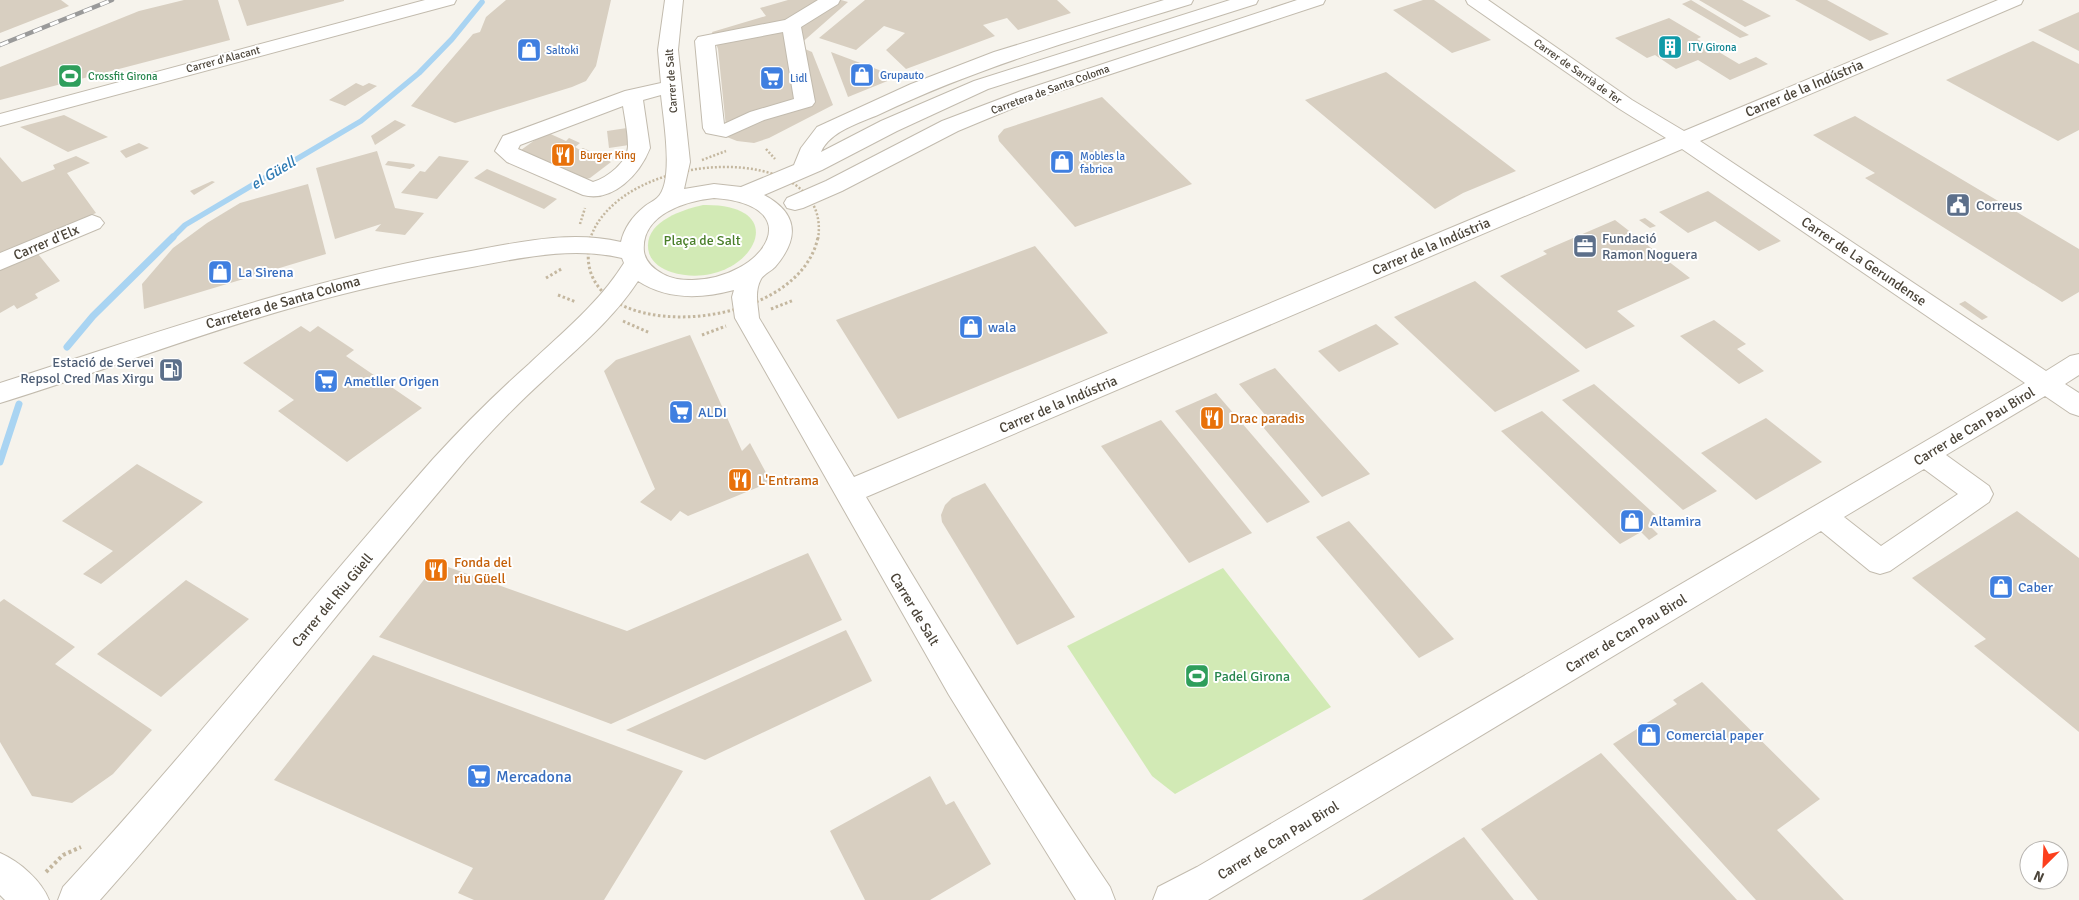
<svg xmlns="http://www.w3.org/2000/svg" width="2079" height="900" viewBox="0 0 2079 900" font-family="Signika,sans-serif">
	<style>
		.green { fill: #d2eab5 }
		.lines { fill: none; stroke-linecap: round; stroke-linejoin: round }
		.stream-far1 { stroke: #a9d4f2; stroke-width: 5.5 }
		.stream { stroke: #a9d4f2; stroke-width: 7 }
		.building { fill: #d8cfc1 }
		.minor-casing { stroke: #c2bbae; stroke-width: 2 }
		.path-far2 { stroke: #c4b79f; stroke-width: 2.5; stroke-dasharray: 2 2; stroke-linecap: butt }
		.path-far1 { stroke: #c4b79f; stroke-width: 3; stroke-dasharray: 2.5 2.5; stroke-linecap: butt }
		.path { stroke: #c4b79f; stroke-width: 4; stroke-dasharray: 3 3; stroke-linecap: butt }
		.minor { fill: #fff; fill-rule: evenodd }
		.rail-casing { stroke: #9a9a9a; stroke-width: 4.5 }
		.rail { stroke: #fff; stroke-width: 3; stroke-dasharray: 9; stroke-linecap: butt }
		.labels { text-anchor: middle; stroke-width: 4; stroke-linejoin: round; paint-order: stroke }
		.far-culture-label { font-size: 11px; fill: #0d838f; stroke: #fff; text-anchor: start }
		.far-shop-label { font-size: 11px; fill: #366cbe; stroke: #fff; text-anchor: start }
		.far-street-label { font-size: 11px; fill: #4b4439; stroke: #fff }
		.far-leisure-label { font-size: 11px; fill: #27864d; stroke: #fff; text-anchor: start }
		.far-food-label { font-size: 11px; fill: #c56008; stroke: #fff; text-anchor: start }
		.street-label { font-size: 14px; fill: #4b4439; stroke: #fff }
		.service-label { font-size: 14px; fill: #4e5e75; stroke: #fff; text-anchor: start }
		.park-label { font-size: 14px; fill: #4a7f2a; stroke: #fff }
		.shop-label { font-size: 14px; fill: #366cbe; stroke: #fff; text-anchor: start }
		.food-label { font-size: 14px; fill: #c56008; stroke: #fff; text-anchor: start }
		.leisure-label { font-size: 14px; fill: #27864d; stroke: #fff; text-anchor: start }
		.water-label { font-size: 15px; font-style: italic; fill: #2e7ab2; stroke: #fff }
		.near-shop-label { font-size: 16px; fill: #366cbe; stroke: #fff; text-anchor: start }
	</style>
	<rect width="100%" height="100%" fill="#f6f3ec"/>
	<g class="green">
		<path d="M703 205C802 203 745 295 671 272 662 269 652 263 649 253 641 223 681 210 703 205Z"/>
		<path d="M1223 568 1331 707 1175 794 1152 776 1067 646Z"/>
	</g>
	<g class="lines">
		<path class="stream-far1" d="M171 239 185 225 361 121 419 73 452 39 482 2"/>
		<g class="stream">
			<path d="M67 347 93 316 173 237"/>
			<path d="M0 462 19 404"/>
		</g>
	</g>
	<g class="building">
		<path d="M0 0H61L69 6 0 33Z"/>
		<path d="M184 0H218L230 40 0 100V67L139 11Z"/>
		<path d="M238 0H344V1L247 26Z"/>
		<path d="M506 0H611L596 66 586 81 572 87 455 123 411 106 473 34 480 32 486 17Z"/>
		<path d="M788 0H841L848 2 798 46 812 52 833 105 769 138 754 143 737 141 727 137 718 49 712 32 766 16 760 8Z"/>
		<path d="M865 0H1057L1071 13 1018 30 1007 18 983 25 995 36 906 69 886 50 905 33 884 26 856 50 819 38Z"/>
		<path d="M1423 0H1434L1491 40 1452 53 1393 10Z"/>
		<path d="M1691 0 1749 35 1740 38 1682 4Z"/>
		<path d="M1699 0H1742L1771 16 1745 27Z"/>
		<path d="M1795 0H1827L1889 34 1870 41Z"/>
		<path d="M2079 12V51L2038 30Z"/>
		<path d="M1669 18 1701 37 1697 39 1739 64 1756 57 1768 64 1730 80 1698 60 1676 69 1655 55 1647 58 1615 38Z"/>
		<path d="M2033 41 2079 64V130L2058 141 1946 80Z"/>
		<path d="M831 52 879 70 890 80 848 97Z"/>
		<path d="M1386 72 1516 171 1463 193 1435 209 1305 100Z"/>
		<path d="M356 83 363 86 369 83 377 86 345 106 329 100Z"/>
		<path d="M1102 97 1192 184 1075 227 999 141 998 136 1004 129Z"/>
		<path d="M64 115 108 137 68 152 20 127Z"/>
		<path d="M1855 116 2079 249V292L2062 302 1865 178 1875 173 1813 135Z"/>
		<path d="M395 120 406 125 375 145 371 136Z"/>
		<path d="M627 128 629 145 609 148 607 131Z"/>
		<path d="M546 132 566 141 569 138 580 143 575 147 580 150 583 148 611 160 609 161 611 162 590 178 586 179 555 165 558 163 555 162 550 166 533 156 525 155 527 153 521 150Z"/>
		<path d="M139 143 149 148 126 158 120 151Z"/>
		<path d="M377 151 395 208 424 213 405 235 375 231 381 224 335 239 316 168Z"/>
		<path d="M76 156 90 163 67 173 96 213 0 254V157L22 182 55 169 53 165Z"/>
		<path d="M439 156 469 161 437 199 401 193 420 171 425 172Z"/>
		<path d="M388 161 414 164 415 166 410 169 385 165Z"/>
		<path d="M487 169 557 199 544 209 474 178Z"/>
		<path d="M212 181 215 182 194 195 190 191Z"/>
		<path d="M308 184 326 254 144 309 142 284 173 248 207 223 240 203Z"/>
		<path d="M1708 191 1781 241 1759 251 1715 221 1688 233 1659 212Z"/>
		<path d="M1645 218 1656 226 1650 228 1639 220Z"/>
		<path d="M1615 220 1690 278 1617 311 1635 326 1586 349 1500 276 1547 254 1543 251Z"/>
		<path d="M1035 246 1108 333 898 419 836 320Z"/>
		<path d="M38 254 60 281 35 294 38 298 17 309 14 305 0 313V269Z"/>
		<path d="M1475 281 1580 371 1495 412 1394 317Z"/>
		<path d="M1965 301 1988 317 1982 320 1959 304Z"/>
		<path d="M1714 320 1746 344 1737 349 1764 371 1739 384 1680 336Z"/>
		<path d="M1376 324 1399 344 1339 372 1318 351Z"/>
		<path d="M301 326 310 332 318 326 354 350 346 356 422 408 347 462 278 411 294 400 243 363Z"/>
		<path d="M690 335 742 451 750 443 771 482 688 516 680 511 671 521 640 502 655 489 604 371 616 360Z"/>
		<path d="M1275 368 1370 474 1322 497 1263 427 1272 423 1239 384Z"/>
		<path d="M1594 384 1717 491 1683 510 1562 400Z"/>
		<path d="M1216 393 1310 502 1267 523 1175 411Z"/>
		<path d="M1542 411 1662 521 1651 527 1658 534 1649 540 1641 532 1620 544 1501 431Z"/>
		<path d="M1766 418 1822 462 1756 500 1701 453Z"/>
		<path d="M1161 420 1252 533 1189 563 1101 446Z"/>
		<path d="M137 464 203 502 101 584 83 574 113 551 62 521Z"/>
		<path d="M985 483 1075 617 1017 645 942 522 941 515 945 505 952 498Z"/>
		<path d="M2017 511 2079 558V732L1974 646 1986 639 1912 578Z"/>
		<path d="M1349 521 1454 639 1419 658 1316 537Z"/>
		<path d="M808 553 842 620 611 724 379 637 437 563 627 631Z"/>
		<path d="M186 580 249 619 161 697 97 654Z"/>
		<path d="M4 599 75 647 55 664 152 730 113 774 72 803 32 796 0 742V602Z"/>
		<path d="M846 630 872 681 705 760 626 730Z"/>
		<path d="M373 655 683 771 604 900H474L458 893 473 868 274 780Z"/>
		<path d="M1702 682 1820 799 1777 830 1844 900H1756L1613 744 1677 704 1673 700Z"/>
		<path d="M1601 753 1737 900H1538L1481 829Z"/>
		<path d="M930 776 946 805 954 801 991 864 930 900H865L830 831Z"/>
		<path d="M1464 837 1514 900H1362Z"/>
	</g>
	<g class="lines">
		<defs>
			<g id="minor">
				<path d="M425 0H456L454 4 0 126V114Z"/>
				<path d="M665 0H683L678 50 690 162 684 189 714 184 741 187 794 165 801 148 817 127 911 84 994 52 1164 0H1193L1191 4C1084 37 981 66 880 114 860 123 830 131 821 152L881 121 974 81 1230 0H1258L1256 4 988 89 897 131 822 170 764 195C798 213 800 238 775 267 771 271 763 275 761 279 754 292 758 305 759 318L854 477 1666 138 1618 108 1468 4 1466 0H1488L1632 100 1684 131 1998 0H2023L2021 4 1700 141 2046 371 2070 356 2079 354V375L2065 384 2079 393V416L2070 413 2045 396 1946 455 1989 486 1993 494 1989 502 1890 571 1880 574 1870 571 1821 531 1208 900H1153L1158 887 1197 867 2025 383 1682 149 866 497C944 629 1024 760 1110 887L1115 900H1076L949 695 735 318 732 297 734 290C701 299 667 300 638 281 614 318 579 347 547 377 514 407 482 440 453 475 334 615 223 762 100 900H58L63 887C191 748 308 601 433 459 463 426 495 394 529 364 563 332 599 303 624 263L622 258C572 246 521 258 472 267 415 277 358 289 302 305 200 333 101 372 0 403V383C156 333 309 278 471 251 520 242 571 230 621 242 624 228 633 216 644 207 648 203 653 202 657 198 675 183 663 117 661 95L643 100 650 148C640 174 613 203 583 195L507 162 495 151 503 136 625 91 661 83 658 50ZM623 106C625 119 628 133 628 146 628 162 607 178 593 182L518 149 520 145ZM714 198C812 205 763 279 692 280 682 280 672 279 663 274 654 269 646 263 644 252 640 215 685 201 714 198ZM1924 469 1958 494 1881 546 1844 517Z"/>
				<path d="M818 0H840L838 4 801 27 815 102 812 106 764 120 726 137 706 133 703 128 695 41 698 37 785 20ZM783 32 794 99 750 112 724 124 715 45Z"/>
				<path d="M1297 0H1325L1323 4 1035 99 958 131 842 191 803 208 795 210 787 208 784 203 787 198 826 181 942 121 1021 91Z"/>
				<path d="M92 215 100 218 104 223 100 228 0 270V253Z"/>
				<path d="M0 853C20 862 41 880 49 900H5L0 895Z"/>
			</g>
		</defs>
		<use href="#minor" class="minor-casing"/>
		<g class="path-far2">
			<path d="M766 149 775 159"/>
			<path d="M702 160 726 151"/>
			<path d="M580 224 585 208"/>
			<path d="M590 239C620 148 834 138 818 239"/>
		</g>
		<g class="path-far1">
			<path d="M591 237C560 349 798 338 818 237"/>
			<path d="M546 278 563 268"/>
			<path d="M558 295 576 302"/>
			<path d="M771 309 794 300"/>
			<path d="M623 321 650 333"/>
			<path d="M702 335 726 326"/>
		</g>
		<path class="path" d="M46 872 63 855 81 847"/>
		<use href="#minor" class="minor"/>
		<defs>
			<path id="rail" d="M0 45 112 0"/>
		</defs>
		<use href="#rail" class="rail-casing"/>
		<use href="#rail" class="rail"/>
	</g>
	<defs>
		<symbol id="building-square" viewBox="-11 -11 22 22"><rect x="-9" y="-9" width="18" height="18" rx="4" fill="#0f9aa8" stroke="#fff"/><path d="M-4-6H4V6H1V3H-1V6H-4ZM-2.5-4.3h1.7v1.8h-1.7ZM.8-4.3h1.7v1.8H.8ZM-2.5-1h1.7V.8h-1.7ZM.8-1h1.7V.8H.8Z" fill="#fff"/></symbol>
		<symbol id="shop-square" viewBox="-11 -11 22 22"><rect x="-9" y="-9" width="18" height="18" rx="4" fill="#3f7fe0" stroke="#fff"/><path d="M-5-2.5h2.3a2.7 3.5 0 0 1 5.4 0H5L5.5 6h-11ZM-1.5-2.5h3a1.5 2.3 0 0 0-3 0Z" fill="#fff"/></symbol>
		<symbol id="stadium-square" viewBox="-11 -11 22 22"><rect x="-9" y="-9" width="18" height="18" rx="4" fill="#2e9e5b" stroke="#fff"/><path d="M0-5a6.5 5 0 1 0 0 10a6.5 5 0 1 0 0-10ZM-3.5-1.8h7v3.6h-7Z" fill="#fff"/></symbol>
		<symbol id="supermarket-square" viewBox="-11 -11 22 22"><rect x="-9" y="-9" width="18" height="18" rx="4" fill="#3f7fe0" stroke="#fff"/><path d="M-6-5.5h2.5l.6 2H6L4.5 2H-2.5L-4.4-4H-6ZM-1.5 3.2a1.3 1.3 0 1 0 .1 0ZM3 3.2a1.3 1.3 0 1 0 .1 0Z" fill="#fff"/></symbol>
		<symbol id="restaurant-square" viewBox="-11 -11 22 22"><rect x="-9" y="-9" width="18" height="18" rx="4" fill="#e8710a" stroke="#fff"/><path d="M-5-6h1v4h1v-4h1v4h1v-4h1v5L-1.5 .5V6h-2V.5L-5-1ZM5-6V6H3V1.5H1.5Q1.5-4 5-6Z" fill="#fff"/></symbol>
		<symbol id="civic-square" viewBox="-11 -11 22 22"><rect x="-9" y="-9" width="18" height="18" rx="4" fill="#5c6f8a" stroke="#fff"/><path d="M-.6-6.5H3V-4.5H.6V-3L4-1V1h2V6H-6V1h2V-1L-.6-3ZM-1.2 2.5V6h2.4V2.5Z" fill="#fff"/></symbol>
		<symbol id="office-square" viewBox="-11 -11 22 22"><rect x="-9" y="-9" width="18" height="18" rx="4" fill="#5c6f8a" stroke="#fff"/><path d="M-6-3h4V-5.5h4V-3h4V5H-6ZM-1-4.5V-3h2v-1.5ZM-6 0V1H6V0Z" fill="#fff"/></symbol>
		<symbol id="fuel-square" viewBox="-11 -11 22 22"><rect x="-9" y="-9" width="18" height="18" rx="4" fill="#5c6f8a" stroke="#fff"/><path d="M-5.5-6h7V0h2V4h1.3V-2.5L3-4.5l.8-.8L6-3V5H2.5V1h-1V6h-7ZM-4.2-4.7v3.2H.2V-4.7Z" fill="#fff"/></symbol>
	</defs>
	<g fill-rule="evenodd">
		<use href="#building-square" x="1656" y="33" width="28" height="28"/>
		<use href="#shop-square" x="515" y="36" width="28" height="28"/>
		<use href="#shop-square" x="848" y="61" width="28" height="28"/>
		<use href="#stadium-square" x="56" y="62" width="28" height="28"/>
		<use href="#supermarket-square" x="758" y="64" width="28" height="28"/>
		<use href="#restaurant-square" x="549" y="141" width="28" height="28"/>
		<use href="#shop-square" x="1048" y="148" width="28" height="28"/>
		<use href="#civic-square" x="1944" y="191" width="28" height="28"/>
		<use href="#office-square" x="1571" y="232" width="28" height="28"/>
		<use href="#shop-square" x="206" y="258" width="28" height="28"/>
		<use href="#shop-square" x="957" y="313" width="28" height="28"/>
		<use href="#fuel-square" x="157" y="356" width="28" height="28"/>
		<use href="#supermarket-square" x="312" y="367" width="28" height="28"/>
		<use href="#supermarket-square" x="667" y="398" width="28" height="28"/>
		<use href="#restaurant-square" x="1198" y="404" width="28" height="28"/>
		<use href="#restaurant-square" x="726" y="466" width="28" height="28"/>
		<use href="#shop-square" x="1618" y="507" width="28" height="28"/>
		<use href="#restaurant-square" x="422" y="556" width="28" height="28"/>
		<use href="#shop-square" x="1987" y="573" width="28" height="28"/>
		<use href="#stadium-square" x="1183" y="662" width="28" height="28"/>
		<use href="#shop-square" x="1635" y="721" width="28" height="28"/>
		<use href="#supermarket-square" x="465" y="762" width="28" height="28"/>
	</g>
	<g class="labels">
		<g class="far-culture-label">
			<text x="1688" y="51">ITV Girona</text>
		</g>
		<g class="far-shop-label">
			<text x="546" y="54">Saltoki</text>
			<text x="880" y="79">Grupauto</text>
			<text x="790" y="82">Lidl</text>
			<text x="1080" y="160">Mobles la<tspan x="1080" dy="13">fabrica</tspan></text>
		</g>
		<g class="far-street-label">
			<text transform="translate(223 59) rotate(-15)" y="4">Carrer d'Alacant</text>
			<text transform="translate(1578 71) rotate(35)" y="4">Carrer de Sarrià de Ter</text>
			<text transform="translate(671 81) rotate(-94)" y="4">Carrer de Salt</text>
			<text transform="translate(1050 89) rotate(-20)" y="4">Carretera de Santa Coloma</text>
		</g>
		<g class="far-leisure-label">
			<text x="88" y="80">Crossfit Girona</text>
		</g>
		<g class="far-food-label">
			<text x="580" y="159">Burger King</text>
		</g>
		<g class="street-label">
			<text transform="translate(1804 88) rotate(-23)" y="5">Carrer de la Indústria</text>
			<text transform="translate(46 242) rotate(-23)" y="5">Carrer d'Elx</text>
			<text transform="translate(1431 246) rotate(-23)" y="5">Carrer de la Indústria</text>
			<text transform="translate(1864 261) rotate(34)" y="5">Carrer de La Gerundense</text>
			<text transform="translate(283 302) rotate(-16)" y="5">Carretera de Santa Coloma</text>
			<text transform="translate(1058 404) rotate(-23)" y="5">Carrer de la Indústria</text>
			<text transform="translate(1974 426) rotate(-31)" y="5">Carrer de Can Pau Birol</text>
			<text transform="translate(332 600) rotate(-50)" y="5">Carrer del Riu Güell</text>
			<text transform="translate(915 609) rotate(59)" y="5">Carrer de Salt</text>
			<text transform="translate(1626 633) rotate(-31)" y="5">Carrer de Can Pau Birol</text>
			<text transform="translate(1278 840) rotate(-31)" y="5">Carrer de Can Pau Birol</text>
		</g>
		<g class="service-label">
			<text x="1976" y="210">Correus</text>
			<text x="1602" y="243">Fundació<tspan x="1602" dy="16">Ramon Noguera</tspan></text>
			<text x="154" y="367" text-anchor="end">Estació de Servei<tspan x="154" dy="16">Repsol Cred Mas Xirgu</tspan></text>
		</g>
		<g class="park-label">
			<text x="702" y="245">Plaça de Salt</text>
		</g>
		<g class="shop-label">
			<text x="238" y="277">La Sirena</text>
			<text x="988" y="332">wala</text>
			<text x="344" y="386">Ametller Origen</text>
			<text x="698" y="417">ALDI</text>
			<text x="1650" y="526">Altamira</text>
			<text x="2018" y="592">Caber</text>
			<text x="1666" y="740">Comercial paper</text>
		</g>
		<g class="food-label">
			<text x="1230" y="423">Drac paradis</text>
			<text x="758" y="485">L'Entrama</text>
			<text x="454" y="567">Fonda del<tspan x="454" dy="16">riu Güell</tspan></text>
		</g>
		<g class="leisure-label">
			<text x="1214" y="681">Padel Girona</text>
		</g>
		<g class="water-label">
			<text transform="translate(273 173) rotate(-31)" y="5">el Güell</text>
		</g>
		<g class="near-shop-label">
			<text x="496" y="782">Mercadona</text>
		</g>
	</g>
	<g transform="translate(2044 865) rotate(204)"><circle r="24" fill="#ffffff" stroke="#b7b4b0"/>
	<path d="M0-4L9 19L0 12L-9 19Z" fill="#fc3f1d"/>
	<text y="-8" font-size="14" font-weight="bold" text-anchor="middle" fill="#4b4439">N</text>
	</g>
</svg>
